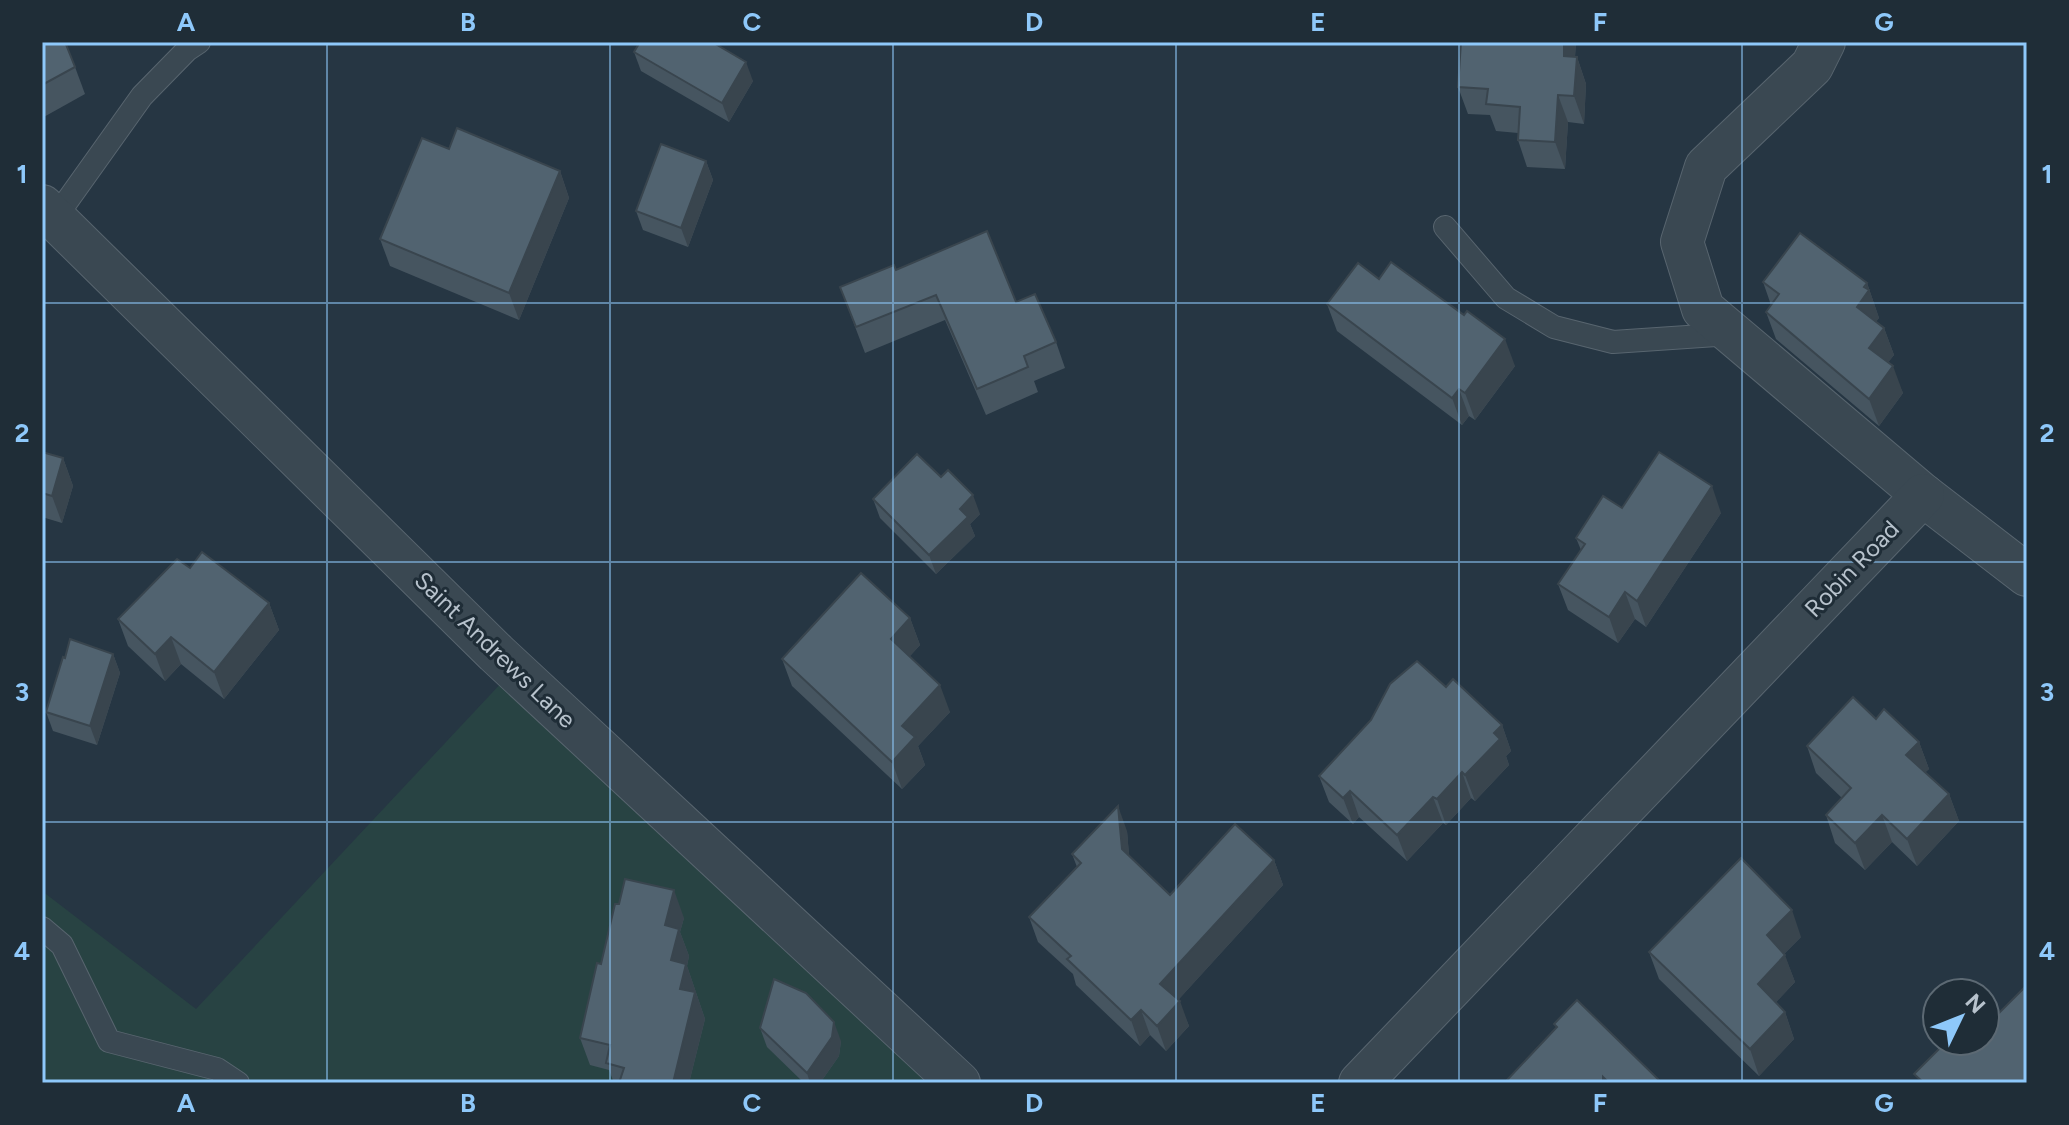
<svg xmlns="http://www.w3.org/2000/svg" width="2069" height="1125" viewBox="0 0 2069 1125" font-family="Figtree,sans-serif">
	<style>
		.green { fill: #284343 }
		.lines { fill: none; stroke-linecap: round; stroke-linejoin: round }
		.service-casing { stroke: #58656f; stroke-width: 24 }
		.minor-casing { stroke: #58656f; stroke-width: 44 }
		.service { stroke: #3a4852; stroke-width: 22 }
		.minor { stroke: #3a4852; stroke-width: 42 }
		.wall { fill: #465560 }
		.shaded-wall { fill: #39454e }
		.building { fill: #516370; stroke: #39454e; stroke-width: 2 }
		.grid { fill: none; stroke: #8ec8fa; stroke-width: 2; stroke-opacity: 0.55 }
		.labels { text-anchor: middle; stroke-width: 6; stroke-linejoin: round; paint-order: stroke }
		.street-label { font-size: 24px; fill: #b7c2cc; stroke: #1f2d37 }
		.neatline { fill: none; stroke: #8ec8fa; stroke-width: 3 }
		.grid-label { font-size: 26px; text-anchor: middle; font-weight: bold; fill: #8ec8fa }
	</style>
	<rect width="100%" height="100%" fill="#263643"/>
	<path class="green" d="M505 679 932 1083H42V891L196 1009Z"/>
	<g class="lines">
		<defs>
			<g id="service">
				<path d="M55 218 142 96 187 50 199 42"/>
				<path d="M1445 227 1506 298 1554 327 1613 342 1731 334"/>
				<path d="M42 928 62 945 109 1041 217 1069 238 1083"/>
			</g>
			<g id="minor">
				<path d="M1824 42 1812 66 1706 167 1682 242 1703 309 1923 495 2027 575"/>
				<path d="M42 206 496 653 959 1083"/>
				<path d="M1360 1083 1923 495"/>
			</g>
		</defs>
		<use href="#service" class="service-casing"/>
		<use href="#minor" class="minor-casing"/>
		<use href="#service" class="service"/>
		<use href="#minor" class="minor"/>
	</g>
	<g class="wall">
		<path d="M42 42 75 67 85 94 42 118Z"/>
		<path d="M1576 42 1575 57H1577L1586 84 1584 124 1568 122 1565 169 1527 167 1518 140V133L1496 131 1490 115 1468 114 1458 87Z"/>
		<path d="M719 46 753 81 729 122 641 71 634 52Z"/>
		<path d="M449 149 560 171 569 198 519 320 390 266 380 239Z"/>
		<path d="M706 161 713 180 688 247 643 230 636 211Z"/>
		<path d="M896 270 1016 302 1056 342 1065 368 1034 381 1038 392 986 415 945 320 865 353 840 287Z"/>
		<path d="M1379 279 1515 366 1475 420 1469 416 1462 425 1337 331 1327 304Z"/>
		<path d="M1763 282 1867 283 1879 318 1876 321 1884 328 1894 355 1888 362 1903 393 1879 426 1776 339 1766 312 1771 305Z"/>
		<path d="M42 452 63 458 73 486 62 523 42 517Z"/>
		<path d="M873 499 980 514 970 524 975 536 936 574 880 518Z"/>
		<path d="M1622 508 1721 513 1646 627 1635 619 1618 643 1568 610 1558 584 1581 550 1576 538Z"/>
		<path d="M190 568 269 603 279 630 224 699 181 664 165 681 128 646 118 619Z"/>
		<path d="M910 618 920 645 909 657 950 712 918 746 925 765 902 789 792 686 782 659Z"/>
		<path d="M113 654 120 673 97 745 53 731 46 712Z"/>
		<path d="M1446 687 1502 725 1511 751 1506 756 1509 765 1475 801 1471 798 1446 825 1443 823 1407 861 1359 817 1353 824 1329 802 1319 776Z"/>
		<path d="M1876 719 1919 742 1929 769 1925 772 1949 794 1959 821 1917 866 1892 842 1865 870 1835 843 1826 815 1842 798 1816 773 1807 746Z"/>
		<path d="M1127 831 1129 856 1170 895 1274 860 1283 885 1178 1000 1189 1026 1166 1051 1150 1035 1140 1046 1076 985 1073 974 1038 942 1029 917 1077 867 1072 854Z"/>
		<path d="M684 918 680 932 689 956 687 966 705 1019 689 1083H614L609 1070 590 1065 580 1038 601 964Z"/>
		<path d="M1801 937 1784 954 1795 982 1776 1002 1785 1012 1794 1039 1759 1076 1659 979 1649 952Z"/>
		<path d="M760 1028 841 1041 839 1056 820 1083H804L767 1047Z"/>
	</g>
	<g class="shaded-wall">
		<path d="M1564 42H1576L1573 84 1564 56Z"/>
		<path d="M1577 57 1586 84 1584 124 1574 96Z"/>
		<path d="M746 62 753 81 729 122 722 103Z"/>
		<path d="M1558 95 1568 122 1565 169 1555 142Z"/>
		<path d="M706 161 713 180 688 247 681 228Z"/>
		<path d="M560 171 569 198 519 320 509 293Z"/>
		<path d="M1867 283 1879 318 1867 334 1857 307Z"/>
		<path d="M1884 328 1894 355 1879 375 1869 348Z"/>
		<path d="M1505 339 1515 366 1475 420 1465 393Z"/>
		<path d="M1893 366 1903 393 1879 426 1869 399Z"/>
		<path d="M1459 389 1469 416 1462 425 1452 398Z"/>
		<path d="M63 458 73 486 62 523 52 496Z"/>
		<path d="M1712 486 1721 513 1646 627 1637 601Z"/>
		<path d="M973 495 980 514 970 524 975 536 936 574 929 555 960 509Z"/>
		<path d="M1625 592 1635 619 1618 643 1609 617Z"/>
		<path d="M269 603 279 630 224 699 214 672Z"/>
		<path d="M910 618 920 645 901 666 891 639Z"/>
		<path d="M171 637 181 664 165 681 155 654Z"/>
		<path d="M113 654 120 673 97 745 90 726Z"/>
		<path d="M940 685 950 712 918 746 925 765 902 789 892 762 902 726Z"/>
		<path d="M1502 725 1511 751 1506 756 1509 765 1475 801 1465 775 1494 733Z"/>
		<path d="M1919 742 1929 769 1916 782 1906 755Z"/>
		<path d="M1462 772 1471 798 1446 825 1437 799Z"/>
		<path d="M1350 791 1359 817 1353 824 1343 798Z"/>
		<path d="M1949 794 1959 821 1917 866 1907 839Z"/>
		<path d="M1433 797 1443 823 1407 861 1397 835Z"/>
		<path d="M1118 806 1127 831 1131 875 1122 849Z"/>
		<path d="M1882 815 1892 842 1865 870 1855 843Z"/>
		<path d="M1274 860 1283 885 1170 1009 1160 984Z"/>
		<path d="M674 890 684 918 680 932 689 956 687 966 705 1019 689 1083H673L665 925Z"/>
		<path d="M1792 910 1801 937 1776 962 1767 935Z"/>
		<path d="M1785 955 1795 982 1768 1011 1758 984Z"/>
		<path d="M1180 1001 1189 1026 1166 1051 1157 1026Z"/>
		<path d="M1141 1010 1150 1035 1140 1046 1131 1020Z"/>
		<path d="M1785 1012 1794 1039 1759 1076 1750 1049Z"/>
		<path d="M834 1022 841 1041 839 1056 820 1083H810L807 1073Z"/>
	</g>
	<g class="building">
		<path d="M42 42H65L75 67 42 85Z"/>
		<path d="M640 42H712L746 62 722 103 634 52Z"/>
		<path d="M1461 42H1564V56L1577 57 1574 96 1558 95 1555 142 1518 140 1520 107 1486 104 1488 89 1458 87Z"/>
		<path d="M457 128 560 171 509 293 380 239 422 138 449 149Z"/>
		<path d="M661 144 706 161 681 228 636 211Z"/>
		<path d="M987 231 1016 302 1035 294 1056 342 1024 356 1028 367 977 389 936 295 856 327 840 287 894 265 896 270Z"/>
		<path d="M1800 233 1867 283 1864 287 1869 290 1857 307 1884 328 1869 348 1893 366 1869 399 1766 312 1779 294 1763 282Z"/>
		<path d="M1391 262 1464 315 1467 311 1505 339 1465 393 1459 389 1452 398 1327 304 1358 263 1379 279Z"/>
		<path d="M42 452 63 458 52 496 42 493Z"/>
		<path d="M1659 452 1712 486 1637 601 1625 592 1609 617 1558 584 1585 544 1576 538 1603 496 1622 508Z"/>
		<path d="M917 454 941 477 948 470 973 495 960 509 968 517 929 555 873 499Z"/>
		<path d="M202 552 269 603 214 672 171 637 155 654 118 619 177 559 190 568Z"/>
		<path d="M861 573 910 618 891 639 940 685 902 726 915 737 892 762 782 659Z"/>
		<path d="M70 639 113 654 90 726 46 712 63 657 65 658Z"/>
		<path d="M1417 661 1446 687 1453 679 1502 725 1494 733 1500 739 1465 775 1462 772 1437 799 1433 797 1397 835 1350 791 1343 798 1319 776 1371 720 1390 684Z"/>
		<path d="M1853 697 1876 719 1884 709 1919 742 1906 755 1949 794 1907 839 1882 815 1855 843 1826 815 1851 788 1807 746Z"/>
		<path d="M1118 806 1122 849 1170 895 1235 824 1274 860 1160 984 1180 1001 1157 1026 1141 1010 1131 1020 1067 959 1071 956 1029 917 1081 863 1072 854Z"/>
		<path d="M1741 858 1792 910 1767 935 1785 955 1758 984 1785 1012 1750 1049 1649 952Z"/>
		<path d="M625 879 674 890 665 925 679 929 671 960 686 964 680 989 695 992 673 1083H619L624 1068 606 1063 610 1045 580 1038 597 963 601 964 615 904H619Z"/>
		<path d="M774 979 806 993 834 1022 832 1037 807 1073 760 1028Z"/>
		<path d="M2027 985V1083H1924L1914 1074 1947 1041H1985V1013L1992 1020Z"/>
		<path d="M1577 1000 1662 1083H1609L1603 1077V1083H1510L1507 1080 1557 1027 1554 1024Z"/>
	</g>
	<path class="grid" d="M327 42V1083M610 42V1083M893 42V1083M1176 42V1083M1459 42V1083M1742 42V1083M42 303H2027M42 562H2027M42 822H2027"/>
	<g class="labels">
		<g class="street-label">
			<text transform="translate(1852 569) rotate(-46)" y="8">Robin Road</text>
			<text transform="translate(495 650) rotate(44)" y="8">Saint Andrews Lane</text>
		</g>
	</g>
	<rect width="2069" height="1125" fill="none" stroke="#1f2d37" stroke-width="88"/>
	<g transform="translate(1961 1017) rotate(47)"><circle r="38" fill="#1f2d37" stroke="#5c6973" stroke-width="2"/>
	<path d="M0-6L14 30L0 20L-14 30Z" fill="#8ec8fa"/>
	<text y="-12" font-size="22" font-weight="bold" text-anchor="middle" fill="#b7c2cc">N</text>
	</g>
	<rect x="44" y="44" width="1981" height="1037" class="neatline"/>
	<g class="grid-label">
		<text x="186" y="31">A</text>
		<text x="468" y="31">B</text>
		<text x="752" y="31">C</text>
		<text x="1034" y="31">D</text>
		<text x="1318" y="31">E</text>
		<text x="1600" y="31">F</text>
		<text x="1884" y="31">G</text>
		<text x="22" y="183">1</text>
		<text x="2047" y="183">1</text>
		<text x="22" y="442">2</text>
		<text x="2047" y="442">2</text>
		<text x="22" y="701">3</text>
		<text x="2047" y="701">3</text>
		<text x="22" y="960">4</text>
		<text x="2047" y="960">4</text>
		<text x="186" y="1112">A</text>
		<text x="468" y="1112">B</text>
		<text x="752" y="1112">C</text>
		<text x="1034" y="1112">D</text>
		<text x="1318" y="1112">E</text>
		<text x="1600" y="1112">F</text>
		<text x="1884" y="1112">G</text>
	</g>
</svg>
